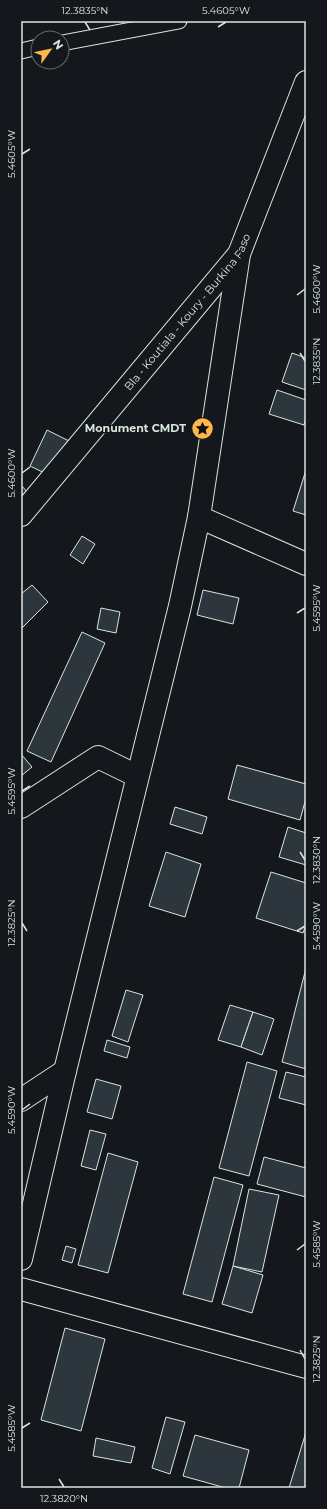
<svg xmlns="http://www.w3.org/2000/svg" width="327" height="1509" viewBox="0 0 327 1509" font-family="Montserrat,sans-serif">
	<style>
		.building { fill: #2c363c; stroke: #d8e6dc }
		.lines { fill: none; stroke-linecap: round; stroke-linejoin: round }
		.service-casing { stroke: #d8e6dc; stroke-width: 17 }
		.minor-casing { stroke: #d8e6dc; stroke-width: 24 }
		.tertiary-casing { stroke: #d8e6dc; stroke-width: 24 }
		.primary-casing { stroke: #d8e6dc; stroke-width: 24 }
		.service { stroke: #14181c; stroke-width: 15 }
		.minor { stroke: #14181c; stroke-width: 22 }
		.tertiary { stroke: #14181c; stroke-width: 22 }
		.primary { stroke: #14181c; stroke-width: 22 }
		.ticks { fill: none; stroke: #d8e6dc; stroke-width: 1.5 }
		.labels { text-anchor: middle; stroke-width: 3; stroke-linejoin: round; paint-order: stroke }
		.street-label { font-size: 11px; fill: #d8e6dc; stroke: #14181c }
		.poi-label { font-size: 11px; font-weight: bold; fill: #d8e6dc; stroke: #14181c; text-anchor: end }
		.neatline { fill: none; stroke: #d8e6dc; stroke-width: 1.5 }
		.ticks-label { font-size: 10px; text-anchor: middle; fill: #d8e6dc }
	</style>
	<rect width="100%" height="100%" fill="#14181c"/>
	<g class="building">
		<path d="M292 353 306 358V390L282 382Z"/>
		<path d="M277 390 306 400V418L304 425 269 414Z"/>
		<path d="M47 430 73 443 55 478 30 466Z"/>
		<path d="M306 470V515L293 511Z"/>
		<path d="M21 485 29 494 21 500Z"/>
		<path d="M82 536 95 544 83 564 70 555Z"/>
		<path d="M32 585 48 602 21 629V594Z"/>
		<path d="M203 590 239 598 233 624 197 615Z"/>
		<path d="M101 608 120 612 116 633 97 629Z"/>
		<path d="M82 632 105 643 51 762 27 751Z"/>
		<path d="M21 754 32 767 21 776Z"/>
		<path d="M237 765 306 784V798L300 820 228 799Z"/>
		<path d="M175 807 207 817 202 834 170 824Z"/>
		<path d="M288 827 306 833V865L279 857Z"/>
		<path d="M166 852 201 864 185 917 149 906Z"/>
		<path d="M271 872 306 883V925L303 933 256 918Z"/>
		<path d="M306 968V1069L282 1062Z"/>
		<path d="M126 990 143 995 128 1042 112 1036Z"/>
		<path d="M230 1005 253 1012 241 1047 218 1040Z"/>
		<path d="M253 1012 274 1019 262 1055 241 1047Z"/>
		<path d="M107 1040 130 1047 127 1058 104 1051Z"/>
		<path d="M247 1062 277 1071 249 1176 219 1168Z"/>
		<path d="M286 1072 306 1077V1105L279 1098Z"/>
		<path d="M96 1079 121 1086 112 1119 87 1112Z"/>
		<path d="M90 1130 106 1134 96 1170 81 1166Z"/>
		<path d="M108 1153 138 1162 108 1273 78 1265Z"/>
		<path d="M264 1157 306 1168V1197L257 1184Z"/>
		<path d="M214 1177 243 1185 212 1302 183 1294Z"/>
		<path d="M249 1189 279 1195 262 1272 233 1266Z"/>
		<path d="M66 1246 76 1249 72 1263 62 1260Z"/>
		<path d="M233 1266 263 1275 252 1313 222 1304Z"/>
		<path d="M65 1328 105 1339 81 1431 41 1420Z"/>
		<path d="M166 1417 185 1422 170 1474 152 1468Z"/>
		<path d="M306 1432V1488H289Z"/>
		<path d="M195 1435 249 1450 239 1488H226L183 1476Z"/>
		<path d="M96 1438 135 1447 131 1463 93 1456Z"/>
	</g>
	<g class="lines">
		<defs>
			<g id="service">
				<path d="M62 43 179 21"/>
				<path d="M21 51 38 47"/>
			</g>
			<g id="minor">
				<path d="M199 517 306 564"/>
				<path d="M21 807 98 757 137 776"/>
				<path d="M21 1100 65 1071"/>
				<path d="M21 1289 306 1367"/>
			</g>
			<path id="tertiary" d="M21 1259 65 1071 180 606 199 517 239 254"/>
			<g id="primary">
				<path id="s1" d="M21 515 239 254 306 82"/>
			</g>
		</defs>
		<use href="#service" class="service-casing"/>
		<use href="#minor" class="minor-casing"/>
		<use href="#tertiary" class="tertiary-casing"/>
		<use href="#primary" class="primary-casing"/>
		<use href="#service" class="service"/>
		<use href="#minor" class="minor"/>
		<use href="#tertiary" class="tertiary"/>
		<use href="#primary" class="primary"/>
	</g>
	<path class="ticks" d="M85 22 90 30M218 27 226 22M22 154 30 149M297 295 305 289M300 353 305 361M22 473 30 467M297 613 305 608M22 791 30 786M300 852 305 860M22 923 27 931M297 931 305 926M22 1110 30 1104M297 1250 305 1244M300 1350 305 1359M22 1428 30 1423M59 1479 64 1487"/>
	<defs>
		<symbol id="sight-disc" viewBox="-11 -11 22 22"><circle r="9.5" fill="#ffb74d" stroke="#14181c"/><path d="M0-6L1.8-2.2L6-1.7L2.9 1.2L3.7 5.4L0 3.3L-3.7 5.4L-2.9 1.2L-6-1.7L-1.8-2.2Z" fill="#111"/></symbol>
	</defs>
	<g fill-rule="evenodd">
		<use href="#sight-disc" x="190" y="416" width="25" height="25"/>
	</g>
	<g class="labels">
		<g class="street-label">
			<text dy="4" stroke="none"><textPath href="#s1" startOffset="263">Bla - Koutiala - Koury - Burkina Faso</textPath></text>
		</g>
		<g class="poi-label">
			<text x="186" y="432">Monument CMDT</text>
		</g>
	</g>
	<rect width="327" height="1509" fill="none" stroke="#14181c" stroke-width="44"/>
	<g transform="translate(50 50) rotate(57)"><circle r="19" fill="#14181c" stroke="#626a69"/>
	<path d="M0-3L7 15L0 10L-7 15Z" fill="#ffb74d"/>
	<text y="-6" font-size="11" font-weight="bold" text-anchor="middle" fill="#d8e6dc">N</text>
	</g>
	<rect x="22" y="22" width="283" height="1465" class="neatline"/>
	<g class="ticks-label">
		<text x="85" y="14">12.3835°N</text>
		<text x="226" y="14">5.4605°W</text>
		<text transform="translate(11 154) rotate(-90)" y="4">5.4605°W</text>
		<text transform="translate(316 289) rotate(-90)" y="4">5.4600°W</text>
		<text transform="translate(316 361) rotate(-90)" y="4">12.3835°N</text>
		<text transform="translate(11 473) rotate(-90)" y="4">5.4600°W</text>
		<text transform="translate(316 608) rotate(-90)" y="4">5.4595°W</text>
		<text transform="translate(11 791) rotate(-90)" y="4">5.4595°W</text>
		<text transform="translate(316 860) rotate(-90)" y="4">12.3830°N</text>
		<text transform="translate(11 923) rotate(-90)" y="4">12.3825°N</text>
		<text transform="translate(316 926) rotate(-90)" y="4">5.4590°W</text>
		<text transform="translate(11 1110) rotate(-90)" y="4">5.4590°W</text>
		<text transform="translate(316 1244) rotate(-90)" y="4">5.4585°W</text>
		<text transform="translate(316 1359) rotate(-90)" y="4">12.3825°N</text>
		<text transform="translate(11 1428) rotate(-90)" y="4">5.4585°W</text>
		<text x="64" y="1502">12.3820°N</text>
	</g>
</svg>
